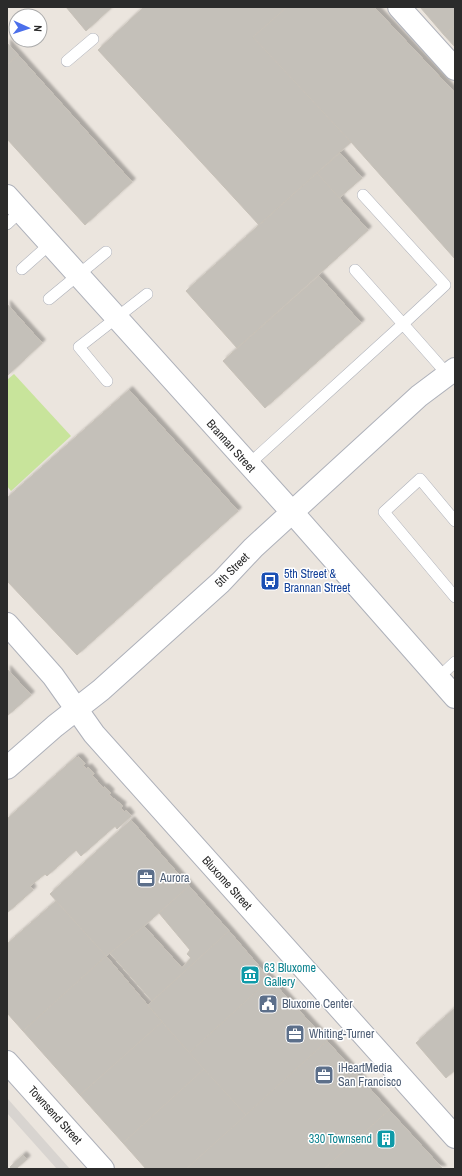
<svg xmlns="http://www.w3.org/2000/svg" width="462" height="1176" viewBox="0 0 462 1176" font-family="'Archivo Narrow',sans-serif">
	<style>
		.pitch { fill: #c8e49b }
		.plaza { fill: #d8d4d0 }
		.building { fill: #c4c0b9; stroke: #c7c1b8; filter: url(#shadow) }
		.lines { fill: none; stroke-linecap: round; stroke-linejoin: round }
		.lane-casing { stroke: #aeb1ba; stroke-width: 12 }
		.street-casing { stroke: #aeb1ba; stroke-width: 24 }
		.secondary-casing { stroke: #aeb1ba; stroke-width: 24 }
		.lane { stroke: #fff; stroke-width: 11 }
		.street { stroke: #fff; stroke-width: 22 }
		.secondary { stroke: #fff; stroke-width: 22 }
		.labels { text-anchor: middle; stroke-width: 3; stroke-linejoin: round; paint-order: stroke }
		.street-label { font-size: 12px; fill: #2b2b2b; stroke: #fff }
		.transit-label { font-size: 12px; fill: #164399; stroke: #fff; text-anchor: start }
		.service-label { font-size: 12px; fill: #4e5e75; stroke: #fff; text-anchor: start }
		.culture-label { font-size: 12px; fill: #0d838f; stroke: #fff; text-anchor: start }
	</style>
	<defs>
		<filter id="shadow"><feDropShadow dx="3.5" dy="-3.5" stdDeviation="1" flood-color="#0004"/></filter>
	</defs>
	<rect width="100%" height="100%" fill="#ebe5de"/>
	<path class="pitch" d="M14 374 71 436 11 491 7 486V380Z"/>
	<path class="plaza" d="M7 1098 70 1169H57L7 1113Z"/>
	<g class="building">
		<path d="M66 7H112L86 31Z"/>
		<path d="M144 7H287L253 37 351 142 259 225 98 50Z"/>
		<path d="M287 7H374L455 93V259L351 142 253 37Z"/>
		<path d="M420 7H455V25L444 35Z"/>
		<path d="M455 25V47L444 35Z"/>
		<path d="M7 43 18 55 7 65Z"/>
		<path d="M18 55 132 182 85 225 7 139V65Z"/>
		<path d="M340 153 362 178 339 198 317 173Z"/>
		<path d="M317 173 368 230 237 348 186 291Z"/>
		<path d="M319 276 361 323 265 408 223 361Z"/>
		<path d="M7 304 42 343 7 376Z"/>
		<path d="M129 390 238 511 77 655 7 581V498Z"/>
		<path d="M7 669 31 695 7 716Z"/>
		<path d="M76 757 77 758 79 757 85 764 83 765 86 769 88 767 94 774 92 775 103 788 105 787 111 793 109 795 123 806 121 808 124 812 126 810 131 816 117 829 115 826 81 856 76 850 47 876 45 874 30 886 33 890 7 913V819Z"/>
		<path d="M131 820 189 886 144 926 106 956 50 894Z"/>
		<path d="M189 886 229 931 152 1001 110 953 144 926 182 968 191 958 187 954 190 950 159 913Z"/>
		<path d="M56 901 106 956 23 1031 7 1013V944Z"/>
		<path d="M229 931 270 979 189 1053 148 1005Z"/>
		<path d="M106 956 162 1022 80 1095 23 1031Z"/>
		<path d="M270 979 327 1041 246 1115 189 1053Z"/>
		<path d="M455 1008V1070L446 1078 416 1043Z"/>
		<path d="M162 1022 204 1069 123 1143 80 1095Z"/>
		<path d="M327 1041 389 1110 324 1169H186Z"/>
		<path d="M204 1069 246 1115 186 1169H146L123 1143Z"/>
		<path d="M389 1110 443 1169H324Z"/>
		<path d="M23 1155 27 1159 16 1169H12L10 1167Z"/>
	</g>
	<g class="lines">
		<defs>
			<g id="lane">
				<path d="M67 61 93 39"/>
				<path d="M7 224 21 211"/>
				<path d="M22 269 50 244"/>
				<path d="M355 270 403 324 445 285 363 195"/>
				<path d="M49 299 106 252"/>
				<path d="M107 381 79 347 147 294"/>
				<path d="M248 465 403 324 448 375"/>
				<path d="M455 521 420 479 384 512 455 597"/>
				<path d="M438 678 455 662"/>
			</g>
			<g id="street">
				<path d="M399 7 455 69"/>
				<path d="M7 624 53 676 94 734 455 1137"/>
			</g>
			<g id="secondary">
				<path d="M7 196 292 512 455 697"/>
				<path d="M7 768 55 726 101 690 221 582 253 548 419 396 455 369"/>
				<path d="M7 1062 103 1169"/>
			</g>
		</defs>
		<use href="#lane" class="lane-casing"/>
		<use href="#street" class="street-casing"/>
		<use href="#secondary" class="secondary-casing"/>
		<use href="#lane" class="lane"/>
		<use href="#street" class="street"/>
		<use href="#secondary" class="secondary"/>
	</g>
	<defs>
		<symbol id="bus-square" viewBox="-11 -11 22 22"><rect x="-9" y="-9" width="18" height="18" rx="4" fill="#1a4fb4" stroke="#fff"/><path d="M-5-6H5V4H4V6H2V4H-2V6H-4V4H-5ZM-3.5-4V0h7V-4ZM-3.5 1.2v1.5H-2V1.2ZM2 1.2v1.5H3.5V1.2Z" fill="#fff"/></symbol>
		<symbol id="office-square" viewBox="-11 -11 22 22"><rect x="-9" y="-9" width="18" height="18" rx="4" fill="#5c6f8a" stroke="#fff"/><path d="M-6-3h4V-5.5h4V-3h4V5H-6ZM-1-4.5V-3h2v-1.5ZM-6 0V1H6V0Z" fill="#fff"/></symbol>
		<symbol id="museum-square" viewBox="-11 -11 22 22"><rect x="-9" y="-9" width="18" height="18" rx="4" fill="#0f9aa8" stroke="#fff"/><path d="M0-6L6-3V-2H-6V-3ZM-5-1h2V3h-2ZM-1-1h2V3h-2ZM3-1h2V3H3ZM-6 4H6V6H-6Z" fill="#fff"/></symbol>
		<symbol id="civic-square" viewBox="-11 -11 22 22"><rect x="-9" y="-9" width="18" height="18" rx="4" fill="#5c6f8a" stroke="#fff"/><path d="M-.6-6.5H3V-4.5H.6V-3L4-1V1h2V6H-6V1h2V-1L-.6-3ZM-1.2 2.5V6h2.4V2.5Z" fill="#fff"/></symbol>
		<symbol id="building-square" viewBox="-11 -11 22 22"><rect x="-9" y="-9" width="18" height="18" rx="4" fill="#0f9aa8" stroke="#fff"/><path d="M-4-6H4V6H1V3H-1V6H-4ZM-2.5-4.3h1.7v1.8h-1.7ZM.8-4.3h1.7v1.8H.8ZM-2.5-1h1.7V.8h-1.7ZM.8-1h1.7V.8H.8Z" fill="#fff"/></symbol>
	</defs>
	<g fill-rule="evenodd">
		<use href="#bus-square" x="259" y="570" width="22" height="22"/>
		<use href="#office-square" x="135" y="867" width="22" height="22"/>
		<use href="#museum-square" x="239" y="964" width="22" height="22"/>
		<use href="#civic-square" x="257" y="993" width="22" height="22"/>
		<use href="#office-square" x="284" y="1023" width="22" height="22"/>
		<use href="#office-square" x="313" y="1064" width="22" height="22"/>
		<use href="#building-square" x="375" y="1128" width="22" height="22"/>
	</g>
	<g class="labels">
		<g class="street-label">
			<text transform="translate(231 446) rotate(48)" y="4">Brannan Street</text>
			<text transform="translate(232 570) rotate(-45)" y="4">5th Street</text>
			<text transform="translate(227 883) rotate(48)" y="4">Bluxome Street</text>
			<text transform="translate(55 1115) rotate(48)" y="4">Townsend Street</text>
		</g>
		<g class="transit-label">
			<text x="284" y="578">5th Street &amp;<tspan x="284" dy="14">Brannan Street</tspan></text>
		</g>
		<g class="service-label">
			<text x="160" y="882">Aurora</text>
			<text x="282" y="1008">Bluxome Center</text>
			<text x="309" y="1038">Whiting-Turner</text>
			<text x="338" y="1072">iHeartMedia<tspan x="338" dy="14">San Francisco</tspan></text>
		</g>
		<g class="culture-label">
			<text x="264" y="972">63 Bluxome<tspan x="264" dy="14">Gallery</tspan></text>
			<text x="372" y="1143" text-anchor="end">330 Townsend</text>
		</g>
	</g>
	<rect width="462" height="1176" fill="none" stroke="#2b2b2b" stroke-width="16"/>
	<g transform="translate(28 28) rotate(93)"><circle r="19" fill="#ffffff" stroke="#aaaaaa"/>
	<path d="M0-3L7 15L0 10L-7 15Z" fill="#4b6feb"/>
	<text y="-6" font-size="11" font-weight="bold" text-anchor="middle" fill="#2b2b2b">N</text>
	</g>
</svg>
